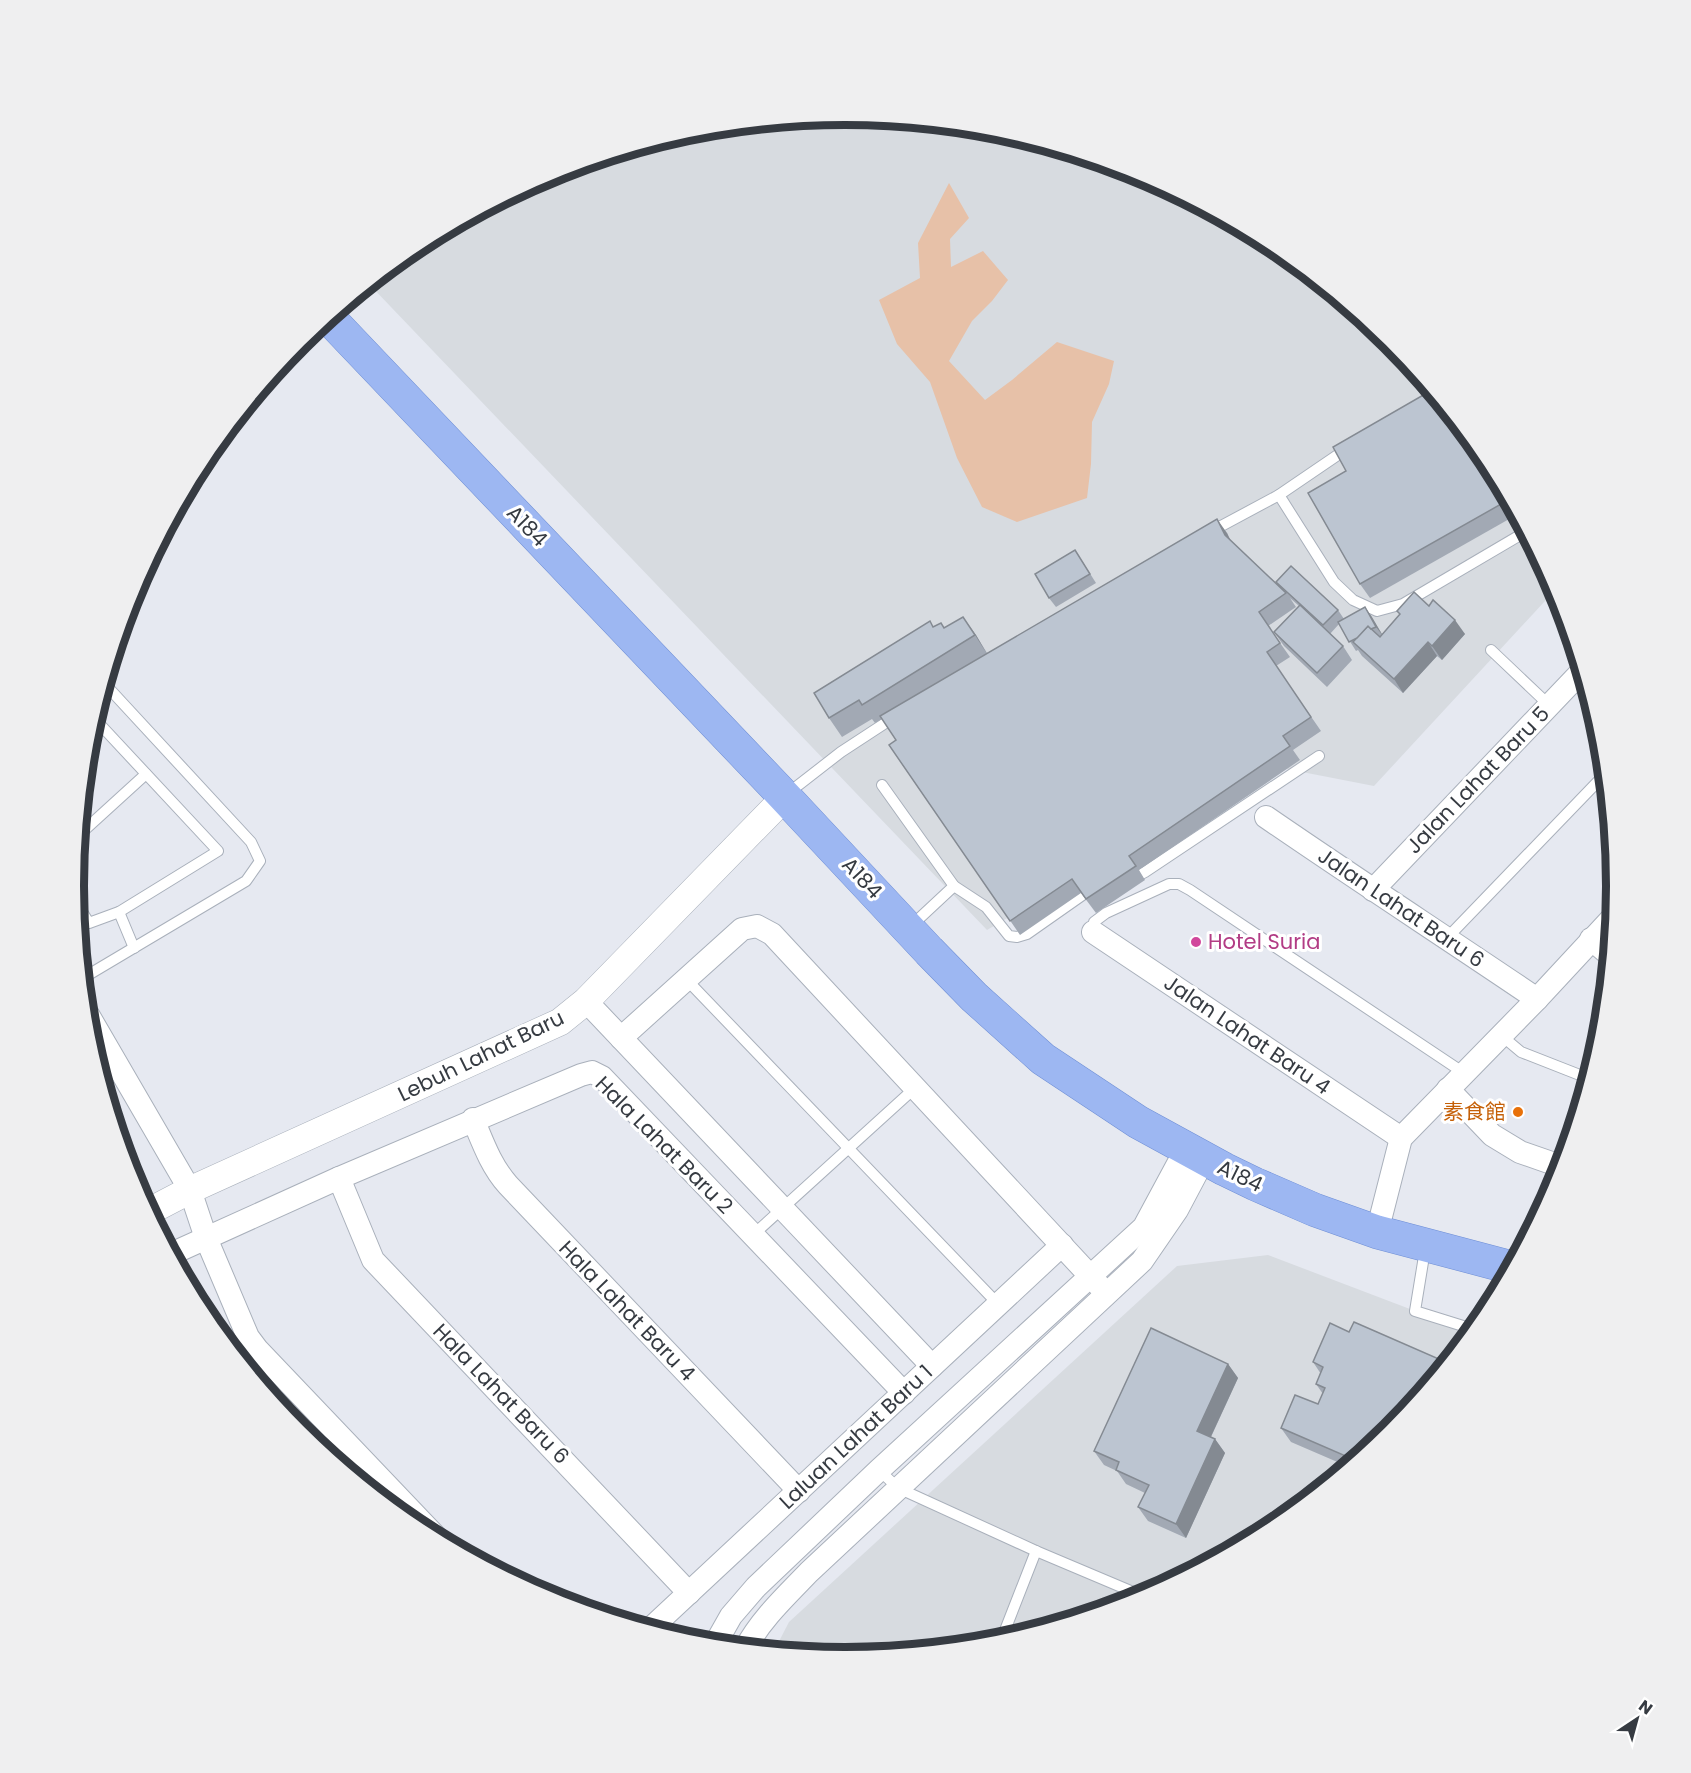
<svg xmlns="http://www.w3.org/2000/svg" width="1691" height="1773" viewBox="0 0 1691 1773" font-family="Poppins,'Noto Sans SC',sans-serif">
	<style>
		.industrial { fill: #d7dbe0 }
		.water { fill: #e7c1a8 }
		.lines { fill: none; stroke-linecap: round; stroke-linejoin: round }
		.service-casing { stroke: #a9b0bb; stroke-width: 12 }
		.minor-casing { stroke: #a9b0bb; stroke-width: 24 }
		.tertiary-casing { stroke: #a9b0bb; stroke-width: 28 }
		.primary-casing { stroke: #6f8fd5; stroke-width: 34 }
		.service { stroke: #fff; stroke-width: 10 }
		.minor { stroke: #fff; stroke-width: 22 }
		.tertiary { stroke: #fff; stroke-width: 27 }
		.primary { stroke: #9db7f2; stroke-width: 33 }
		.wall { fill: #a2a9b4 }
		.shaded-wall { fill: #848a92 }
		.building { fill: #bcc5d1; stroke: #848a92; stroke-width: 1.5 }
		.hotel-dot { fill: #d1479c; stroke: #fff; stroke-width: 2 }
		.food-dot { fill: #e8710a; stroke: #fff; stroke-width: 2 }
		.labels { text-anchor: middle; stroke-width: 6; stroke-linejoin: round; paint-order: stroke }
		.street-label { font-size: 21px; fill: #363b42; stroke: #fff }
		.hotel-label { font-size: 21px; fill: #b23c85; stroke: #fff; text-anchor: start }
		.food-label { font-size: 21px; fill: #c56008; stroke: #fff; text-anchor: end }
		.rim { fill: none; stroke: #363b42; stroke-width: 8 }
	</style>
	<rect width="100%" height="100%" fill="#e6e9f1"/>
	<g class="industrial">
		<path d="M846 115 996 129 1141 173 1275 245 1392 341 1488 458 1557 588 1374 786 1266 765 987 930 369 284 417 244 550 173 695 129Z"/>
		<path d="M1268 1255 1473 1333 1391 1433 1274 1529 1141 1600 996 1644 845 1658 774 1651 789 1622 1177 1266Z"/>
	</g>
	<path class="water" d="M949 183 969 218 950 239 951 267 983 251 1008 280 992 301 972 321 949 361 985 400 1012 380 1057 342 1114 361 1109 384 1092 422 1091 464 1087 498 1017 522 982 507 957 458 930 382 897 344 879 300 920 278 918 243Z"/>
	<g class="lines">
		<defs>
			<g id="service">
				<path d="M1279 495 1334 582 1353 600 1377 611 1403 604 1527 531"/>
				<path d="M1210 532 1279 495 1348 448"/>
				<path d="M1491 650 1549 705"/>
				<path d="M882 785 954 886 986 907 1009 936 1017 937 1027 934 1084 894 1096 892"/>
				<path d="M787 794 841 752 896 716"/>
				<path d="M79 835 146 774"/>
				<path d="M1130 880 1145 872 1319 756"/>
				<path d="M75 900 89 923 119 912 218 851 94 718"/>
				<path d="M119 912 134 948"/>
				<path d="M910 927 954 886"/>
				<path d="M1093 932 1094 922 1106 913 1169 884H1179L1190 890 1464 1073"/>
				<path d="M1447 938 1606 773"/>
				<path d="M83 978 246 881 260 861 251 842 104 683"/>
				<path d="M686 979 998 1304"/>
				<path d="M1502 1036 1521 1052 1590 1079"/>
				<path d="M753 1235 916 1087"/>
				<path d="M1425 1250 1415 1311 1476 1330"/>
				<path d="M879 1470 898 1488 1036 1551 1145 1597"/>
				<path d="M1000 1643 1036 1551"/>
			</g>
			<g id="minor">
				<path d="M1266 817C1356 879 1447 938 1537 999"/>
				<path d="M1373 890 1583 670"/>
				<path d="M1093 932 1401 1138"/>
				<path d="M1591 939 1611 956"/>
				<path d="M586 1001 932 1366"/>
				<path d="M86 1011 190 1190 206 1238 248 1337 257 1349 439 1540"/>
				<path d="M621 1038 742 929 757 926 772 934 1106 1293"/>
				<path d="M1448 1089 1492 1135 1520 1152 1563 1167"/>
				<path d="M473 1119C483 1143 491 1166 508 1185L799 1491"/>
				<path d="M339 1178 373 1260 689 1593"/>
				<path d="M1377 1232 1401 1138 1537 999 1615 915"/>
				<path d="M171 1254 339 1178 581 1075 592 1072 602 1077 904 1393"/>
				<path d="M649 1630 1062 1245"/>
				<path d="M714 1646 731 1616 756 1587 879 1470 1144 1227 1186 1149"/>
				<path d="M745 1649C761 1619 786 1596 809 1572L1142 1261 1177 1210 1204 1159"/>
			</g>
			<path id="tertiary" d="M148 1212 190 1190 560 1022 586 1001 785 797"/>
			<path id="primary" d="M328 317 785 797 929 951 974 997 1043 1059 1138 1122 1224 1169 1255 1184 1315 1210 1377 1232 1513 1268"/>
		</defs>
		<use href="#service" class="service-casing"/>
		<use href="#minor" class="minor-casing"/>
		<use href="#tertiary" class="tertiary-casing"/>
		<use href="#primary" class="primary-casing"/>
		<use href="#service" class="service"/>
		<use href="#minor" class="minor"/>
		<use href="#tertiary" class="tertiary"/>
		<use href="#primary" class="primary"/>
	</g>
	<g class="wall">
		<path d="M1488 458 1518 514 1370 598 1360 584 1346 471Z"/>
		<path d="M1227 533 1231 541 1279 586 1276 582 1338 610 1344 619 1365 607 1382 634 1400 614 1397 611 1429 606 1465 634 1442 660 1437 656 1403 693 1362 656 1358 650 1356 651 1339 624 1330 634 1343 646 1352 660 1327 687 1284 646 1274 632 1299 606 1290 598 1296 607 1268 626 1290 657 1276 666 1321 731 1293 750 1300 760 1139 870 1145 880 1096 913 1081 893 1020 935 889 745 896 740 882 719 875 723 872 719 842 737 829 718 934 627 944 628 976 635 987 653Z"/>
		<path d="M1075 550 1096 583 1056 607 1049 598Z"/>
		<path d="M1330 1323 1391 1433 1349 1467 1291 1442 1281 1428 1318 1404 1323 1394 1316 1384 1321 1374 1313 1362Z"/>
		<path d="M1228 1364 1238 1378 1211 1437 1215 1439 1225 1453 1186 1538 1148 1521 1138 1507 1145 1493 1126 1484 1117 1471 1104 1465 1094 1451Z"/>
	</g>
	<g class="shaded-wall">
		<path d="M1217 519 1227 533 1234 549 1225 535Z"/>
		<path d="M1365 607 1372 617 1383 636 1376 627Z"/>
		<path d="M963 617 976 635 987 654 975 635Z"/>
		<path d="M1455 620 1465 634 1442 660 1432 646Z"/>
		<path d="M1428 642 1437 656 1403 693 1394 679Z"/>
		<path d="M1228 1364 1238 1378 1207 1445 1197 1431Z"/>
		<path d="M1215 1439 1225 1453 1186 1538 1176 1524Z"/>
	</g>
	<g class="building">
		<path d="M1432 390 1488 458 1510 499 1360 584 1308 493 1346 471 1333 447Z"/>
		<path d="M1217 519 1225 535 1286 593 1259 612 1280 643 1267 652 1311 717 1283 736 1290 746 1129 856 1136 866 1086 899 1072 879 1010 921 889 745 896 740 880 716Z"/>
		<path d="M1075 550 1090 574 1049 598 1035 574Z"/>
		<path d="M1291 566 1338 610 1323 625 1276 582Z"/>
		<path d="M1414 592 1429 606 1433 600 1455 620 1432 646 1428 642 1394 679 1353 642 1368 626 1380 637 1400 614 1397 611Z"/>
		<path d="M1300 605 1343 646 1317 673 1274 632Z"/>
		<path d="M1365 607 1376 627 1371 629 1368 626 1357 638 1349 642 1338 622Z"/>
		<path d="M963 617 975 635 862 705 859 700 829 718 814 693 930 621 933 627 941 623 944 628Z"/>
		<path d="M1354 1322 1448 1363 1391 1433 1357 1461 1281 1428 1295 1395 1318 1404 1325 1388 1316 1384 1323 1367 1313 1362 1330 1323 1349 1332Z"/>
		<path d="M1151 1328 1228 1364 1197 1431 1215 1439 1176 1524 1138 1507 1149 1485 1116 1470 1119 1462 1094 1451Z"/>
	</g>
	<circle class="hotel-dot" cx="1196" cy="942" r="6"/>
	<circle class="food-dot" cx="1518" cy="1112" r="6"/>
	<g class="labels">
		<g class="street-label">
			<text transform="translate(527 526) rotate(46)" y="7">A184</text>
			<text transform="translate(1478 780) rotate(-46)" y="7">Jalan Lahat Baru 5</text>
			<text transform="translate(862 878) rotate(47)" y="7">A184</text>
			<text transform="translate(1401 908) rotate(34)" y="7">Jalan Lahat Baru 6</text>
			<text transform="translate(1247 1035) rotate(34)" y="7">Jalan Lahat Baru 4</text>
			<text transform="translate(481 1056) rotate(-26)" y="7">Lebuh Lahat Baru</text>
			<text transform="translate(664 1145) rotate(45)" y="7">Hala Lahat Baru 2</text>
			<text transform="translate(1240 1176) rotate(26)" y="7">A184</text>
			<text transform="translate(627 1311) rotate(46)" y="7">Hala Lahat Baru 4</text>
			<text transform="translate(501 1394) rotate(46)" y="7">Hala Lahat Baru 6</text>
			<text transform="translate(856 1437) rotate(-43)" y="7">Laluan Lahat Baru 1</text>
		</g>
		<g class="hotel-label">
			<text x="1208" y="949">Hotel Suria</text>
		</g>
		<g class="food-label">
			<text x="1506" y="1119">素食館</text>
		</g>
	</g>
	<path d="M0 0H1691V1773H0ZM84 886a761 761 0 1 1 1522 0a761 761 0 1 1-1522 0Z" fill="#efeff0" fill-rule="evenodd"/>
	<path class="rim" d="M84 886a761 761 0 1 1 1522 0a761 761 0 1 1-1522 0Z"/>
	<g transform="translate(1637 1719) rotate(36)" stroke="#ffffff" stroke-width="4.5" paint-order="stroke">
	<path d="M0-4.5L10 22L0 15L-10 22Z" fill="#363b42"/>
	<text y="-9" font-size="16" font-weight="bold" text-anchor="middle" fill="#363b42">N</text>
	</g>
</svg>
